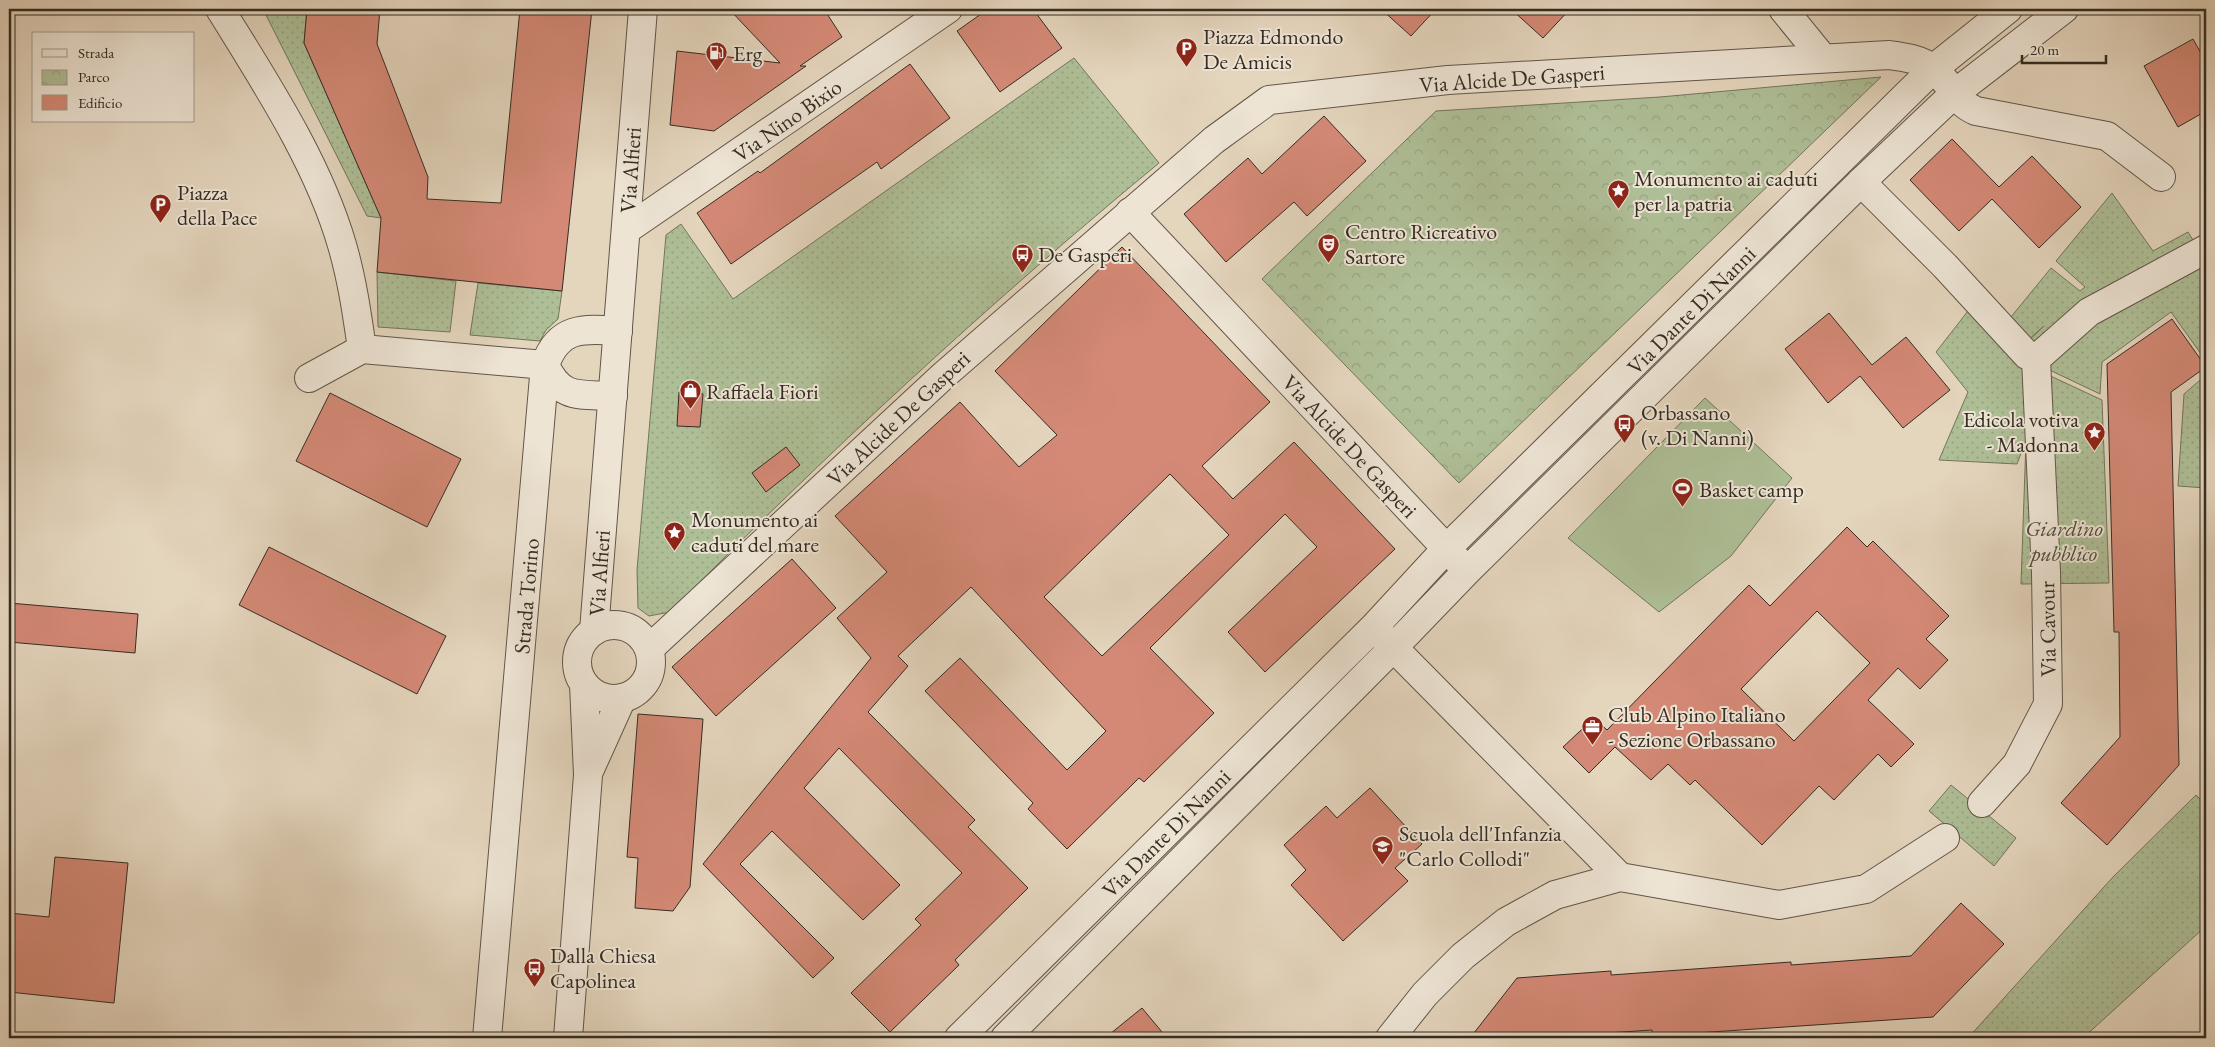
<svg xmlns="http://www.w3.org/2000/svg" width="2215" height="1047" viewBox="0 0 2215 1047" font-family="'EB Garamond',serif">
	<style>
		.grass { fill: url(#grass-dots); stroke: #72755c }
		.park { fill: url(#park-crowns); stroke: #72755c }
		.pitch { fill: #aebe96; stroke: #72755c }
		.building { fill: #d48976; stroke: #352c23; fill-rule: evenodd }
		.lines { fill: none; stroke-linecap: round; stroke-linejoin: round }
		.minor-casing { stroke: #61564a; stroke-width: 30 }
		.minor { stroke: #ede4d4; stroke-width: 28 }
		.labels { text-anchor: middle; stroke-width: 4; stroke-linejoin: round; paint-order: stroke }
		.poi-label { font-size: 22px; fill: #352c23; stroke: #ede4d4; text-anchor: start }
		.street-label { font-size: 22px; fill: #352c23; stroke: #ede4d4 }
		.park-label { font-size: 22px; font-style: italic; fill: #4d493a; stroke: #ede4d4 }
	</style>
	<defs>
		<pattern id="grass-dots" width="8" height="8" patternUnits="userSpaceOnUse" patternTransform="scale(1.25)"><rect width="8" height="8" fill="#aebe96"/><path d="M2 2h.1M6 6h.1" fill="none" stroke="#96a381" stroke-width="1.8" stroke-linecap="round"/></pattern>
		<pattern id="park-crowns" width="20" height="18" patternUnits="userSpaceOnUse" patternTransform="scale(1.25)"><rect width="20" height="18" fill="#aebe96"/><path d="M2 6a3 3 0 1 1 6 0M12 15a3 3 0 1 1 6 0" fill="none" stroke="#96a381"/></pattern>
	</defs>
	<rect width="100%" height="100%" fill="#e4d5bd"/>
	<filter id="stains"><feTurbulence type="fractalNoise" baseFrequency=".004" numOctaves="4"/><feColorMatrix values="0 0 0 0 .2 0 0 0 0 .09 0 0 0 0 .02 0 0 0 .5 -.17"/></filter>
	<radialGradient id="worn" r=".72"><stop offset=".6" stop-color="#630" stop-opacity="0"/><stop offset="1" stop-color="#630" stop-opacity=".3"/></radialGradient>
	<g class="grass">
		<path d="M263 9H307L304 43 381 218 367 216Z"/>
		<path d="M1074 58 1159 163C988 304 825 455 670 612L649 616 638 608 637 570 666 235 681 224 733 299Z"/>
		<path d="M2112 193 2153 251 2188 232 2206 261V361L2171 312 2102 362 2100 394 2018 355 2029 366 2102 400 2109 583 2021 584 2026 440 2017 464 1939 460 1968 392 1936 352 1968 311 2016 353 2044 326 2027 341 2006 323 2051 268 2080 291 2085 287 2056 261Z"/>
		<path d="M377 272 456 281 450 332 378 327Z"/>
		<path d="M478 283 562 291 558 319 546 330 540 341 470 335Z"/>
		<path d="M2206 375V488L2178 486 2184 394Z"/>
		<path d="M1951 785 2016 838 1994 866 1929 811Z"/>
		<path d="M2196 795 2206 805V926L2083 1038H1968L2113 877Z"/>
	</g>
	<path class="park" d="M1881 77 1459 483 1262 279 1436 111 1660 97Z"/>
	<path class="pitch" d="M1705 398 1792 478 1731 556 1659 612 1568 538Z"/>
	<g class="building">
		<path d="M307 9H380L377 44 428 177 427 199 501 203 520 9H592L562 291 377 272 381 218 304 43Z"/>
		<path d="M729 9H824L842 37 800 66H806L714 131 670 125 677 51 780 63Z"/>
		<path d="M988 9H1033L1062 48 1000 92 957 31Z"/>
		<path d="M1381 9H1436L1411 36Z"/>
		<path d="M1511 9H1570L1543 38Z"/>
		<path d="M2193 39 2206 62V111L2178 127 2144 66Z"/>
		<path d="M910 64 950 118 881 169 877 162 731 264 697 213 758 171 760 173Z"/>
		<path d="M1324 116 1366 161 1307 216 1294 202 1226 262 1184 214 1248 158 1262 174Z"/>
		<path d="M1952 139 1999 187 2032 156 2081 207 2039 248 1992 199 1959 231 1910 180Z"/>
		<path d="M1122 247 1270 402 1202 466 1233 499 1294 442 1395 549 1265 672 1228 632 1317 547 1285 514 1150 648 1214 713 1144 782 1139 778 1067 849 1028 809 1033 803 925 691 960 658 1067 770 1106 731 971 587 898 656 908 666 868 712 975 820 968 827 1028 888 955 960 959 965 890 1032 851 993 921 925 915 919 962 873 839 748 804 788 900 885 863 920 772 831 740 864 834 958 813 978 703 864 871 658 837 618 887 572 835 516 960 402 1019 467 1057 435 995 371ZM1170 474 1229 535 1102 656 1044 597Z"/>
		<path d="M1829 313 1872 365 1906 337 1950 390 1903 428 1860 376 1828 403 1785 349Z"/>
		<path d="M2172 319 2206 367 2171 392 2179 765 2107 845 2061 803 2120 737 2119 632H2114L2107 364Z"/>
		<path d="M679 392 703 394 700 427 677 426Z"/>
		<path d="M330 393 461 459 427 527 296 461Z"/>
		<path d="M786 447 800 465 766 492 752 473Z"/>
		<path d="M1847 527 1867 547 1873 541 1949 616 1926 639 1948 660 1920 689 1898 668 1868 700 1914 744 1891 767 1878 754 1834 800 1819 786 1762 845 1695 780 1690 785 1668 764 1651 780 1615 747 1589 773 1563 747 1594 718 1607 730 1749 585 1770 606ZM1817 611 1870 663 1794 741 1741 689Z"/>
		<path d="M269 547 446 636 417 694 239 605Z"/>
		<path d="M792 559 836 608 716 716 672 667Z"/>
		<path d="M9 603 138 614 135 653 9 642Z"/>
		<path d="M638 714 703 719 690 887 673 911 635 908 638 858 627 857Z"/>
		<path d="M1370 788 1422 844 1395 868 1408 881 1343 941 1291 885 1306 870 1284 845 1326 806 1337 818Z"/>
		<path d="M55 857 128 863 114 1003 9 992V913L49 917Z"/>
		<path d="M1961 903 2004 944 1933 1017 1652 1036V1030L1535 1038H1470L1517 978 1611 971V975L1791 962V965L1911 956Z"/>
		<path d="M1142 1008 1167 1038H1105Z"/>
	</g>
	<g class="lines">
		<defs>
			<g id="minor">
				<path d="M220 9C265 82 318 162 342 245 352 279 357 314 362 349"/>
				<path d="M1783 9 1822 57"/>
				<path d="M1861 182 1945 266 2027 355"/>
				<path d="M1130 212 1459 562"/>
				<path d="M626 230 948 9"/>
				<path d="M309 378 362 349 545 365 487 1038"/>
				<path d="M613 396C579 394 561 400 545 365 558 327 583 328 618 331"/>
				<circle cx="614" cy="662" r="37"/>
				<path d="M594 631 643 9"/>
				<path d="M1381 635 1620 877"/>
				<path d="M649 649 944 375 1214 140 1269 100 1448 80 1889 55C1904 57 1920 59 1933 69 1951 82 1954 102 1976 111L2107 136 2161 177"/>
				<path d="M590 769 622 698"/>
				<path d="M1982 803 2017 764 2048 704 2046 572 2036 359 2089 312 2206 249"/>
				<path d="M568 1038 588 775 584 684"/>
				<path d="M959 1038 1374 627 1446 549 1933 69 2008 9"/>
				<path d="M1005 1038 1393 648 1467 571 1861 182 1954 94 2064 9"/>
				<path d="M1390 1038 1425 994 1463 956 1506 922 1555 895 1620 877 1779 905 1866 889 1945 838"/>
			</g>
		</defs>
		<use href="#minor" class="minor-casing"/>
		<use href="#minor" class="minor"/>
	</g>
	<defs>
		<symbol id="parking-pin" viewBox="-11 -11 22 30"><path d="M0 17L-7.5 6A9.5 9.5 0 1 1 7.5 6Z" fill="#8f2418" stroke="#ede4d4"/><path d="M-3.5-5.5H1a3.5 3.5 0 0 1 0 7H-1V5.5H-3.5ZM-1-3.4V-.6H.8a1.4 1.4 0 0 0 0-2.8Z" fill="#fff"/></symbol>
		<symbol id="fuel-pin" viewBox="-11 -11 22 30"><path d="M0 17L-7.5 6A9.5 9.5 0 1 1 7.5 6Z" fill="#8f2418" stroke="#ede4d4"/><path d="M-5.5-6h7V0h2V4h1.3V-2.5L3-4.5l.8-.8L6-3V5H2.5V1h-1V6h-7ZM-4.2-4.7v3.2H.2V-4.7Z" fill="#fff"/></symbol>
		<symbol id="sight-pin" viewBox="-11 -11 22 30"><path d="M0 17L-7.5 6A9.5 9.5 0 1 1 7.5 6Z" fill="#8f2418" stroke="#ede4d4"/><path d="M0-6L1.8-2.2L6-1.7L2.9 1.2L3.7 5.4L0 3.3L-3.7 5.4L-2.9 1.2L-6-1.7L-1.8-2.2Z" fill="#fff"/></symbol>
		<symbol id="theatre-pin" viewBox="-11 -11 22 30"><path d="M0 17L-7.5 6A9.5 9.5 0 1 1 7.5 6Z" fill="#8f2418" stroke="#ede4d4"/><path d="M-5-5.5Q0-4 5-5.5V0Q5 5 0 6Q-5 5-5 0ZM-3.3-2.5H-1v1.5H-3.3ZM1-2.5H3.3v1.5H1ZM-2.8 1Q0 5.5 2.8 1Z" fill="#fff"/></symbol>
		<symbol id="bus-pin" viewBox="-11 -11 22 30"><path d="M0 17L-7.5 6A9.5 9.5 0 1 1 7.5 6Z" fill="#8f2418" stroke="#ede4d4"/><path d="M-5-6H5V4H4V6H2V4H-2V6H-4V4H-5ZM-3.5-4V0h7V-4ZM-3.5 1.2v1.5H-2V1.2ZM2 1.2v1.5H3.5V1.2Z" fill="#fff"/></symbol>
		<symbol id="shop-pin" viewBox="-11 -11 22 30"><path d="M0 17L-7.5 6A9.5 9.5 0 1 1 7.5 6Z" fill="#8f2418" stroke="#ede4d4"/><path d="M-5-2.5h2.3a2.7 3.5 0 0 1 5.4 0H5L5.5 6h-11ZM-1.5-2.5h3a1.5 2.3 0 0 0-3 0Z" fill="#fff"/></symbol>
		<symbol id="stadium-pin" viewBox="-11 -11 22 30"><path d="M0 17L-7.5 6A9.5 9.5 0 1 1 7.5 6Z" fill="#8f2418" stroke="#ede4d4"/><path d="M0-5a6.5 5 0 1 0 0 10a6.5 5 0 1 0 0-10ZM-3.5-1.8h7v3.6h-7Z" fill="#fff"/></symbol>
		<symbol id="office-pin" viewBox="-11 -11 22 30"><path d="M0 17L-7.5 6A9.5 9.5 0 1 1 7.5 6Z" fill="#8f2418" stroke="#ede4d4"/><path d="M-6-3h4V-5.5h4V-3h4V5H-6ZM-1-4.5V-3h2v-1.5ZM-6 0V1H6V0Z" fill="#fff"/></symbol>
		<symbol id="school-pin" viewBox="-11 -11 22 30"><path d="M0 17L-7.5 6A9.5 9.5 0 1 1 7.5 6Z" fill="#8f2418" stroke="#ede4d4"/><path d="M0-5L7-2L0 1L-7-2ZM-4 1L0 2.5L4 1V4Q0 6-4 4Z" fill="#fff"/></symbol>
	</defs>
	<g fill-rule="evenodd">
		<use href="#parking-pin" x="1174" y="36" width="25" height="34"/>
		<use href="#fuel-pin" x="704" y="40" width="25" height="34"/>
		<use href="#sight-pin" x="1606" y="178" width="25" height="34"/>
		<use href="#parking-pin" x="148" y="192" width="25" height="34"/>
		<use href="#theatre-pin" x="1316" y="232" width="25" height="34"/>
		<use href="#bus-pin" x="1010" y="242" width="25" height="34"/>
		<use href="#shop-pin" x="678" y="378" width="25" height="34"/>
		<use href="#bus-pin" x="1612" y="412" width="25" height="34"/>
		<use href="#sight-pin" x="2082" y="420" width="25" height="34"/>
		<use href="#stadium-pin" x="1670" y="476" width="25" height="34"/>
		<use href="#sight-pin" x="662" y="520" width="25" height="34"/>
		<use href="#office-pin" x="1580" y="714" width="25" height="34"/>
		<use href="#school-pin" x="1370" y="834" width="25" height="34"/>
		<use href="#bus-pin" x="522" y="956" width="25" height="34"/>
	</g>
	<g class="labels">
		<g class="poi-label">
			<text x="1203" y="44">Piazza Edmondo<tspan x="1203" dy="25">De Amicis</tspan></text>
			<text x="733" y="61">Erg</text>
			<text x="1634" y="186">Monumento ai caduti<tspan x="1634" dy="25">per la patria</tspan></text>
			<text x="177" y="200">Piazza<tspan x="177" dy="25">della Pace</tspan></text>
			<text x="1345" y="239">Centro Ricreativo<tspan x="1345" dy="25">Sartore</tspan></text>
			<text x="1038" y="262">De Gasperi</text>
			<text x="706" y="399">Raffaela Fiori</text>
			<text x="1641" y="420">Orbassano<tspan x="1641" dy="25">(v. Di Nanni)</tspan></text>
			<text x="2079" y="427" text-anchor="end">Edicola votiva<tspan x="2079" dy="25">- Madonna</tspan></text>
			<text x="1699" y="497">Basket camp</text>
			<text x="691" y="527">Monumento ai<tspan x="691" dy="25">caduti del mare</tspan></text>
			<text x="1608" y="722">Club Alpino Italiano<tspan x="1608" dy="25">- Sezione Orbassano</tspan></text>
			<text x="1399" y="841">Scuola dell'Infanzia<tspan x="1399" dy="25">"Carlo Collodi"</tspan></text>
			<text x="550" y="963">Dalla Chiesa<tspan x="550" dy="25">Capolinea</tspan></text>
		</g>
		<g class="street-label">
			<text transform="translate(1512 78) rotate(-4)" y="8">Via Alcide De Gasperi</text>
			<text transform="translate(787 120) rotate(-35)" y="8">Via Nino Bixio</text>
			<text transform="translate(630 170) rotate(-86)" y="8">Via Alfieri</text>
			<text transform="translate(1691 310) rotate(-45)" y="8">Via Dante Di Nanni</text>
			<text transform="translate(898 418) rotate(-43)" y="8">Via Alcide De Gasperi</text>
			<text transform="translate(1350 446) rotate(47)" y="8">Via Alcide De Gasperi</text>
			<text transform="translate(599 573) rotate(-86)" y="8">Via Alfieri</text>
			<text transform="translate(526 596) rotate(-85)" y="8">Strada Torino</text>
			<text transform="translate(2047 629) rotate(-91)" y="8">Via Cavour</text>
			<text transform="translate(1166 833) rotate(-45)" y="8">Via Dante Di Nanni</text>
		</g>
		<g class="park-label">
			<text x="2064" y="536">Giardino<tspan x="2064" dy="25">pubblico</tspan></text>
		</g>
	</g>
	<rect width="2215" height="1047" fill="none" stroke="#e4d5bd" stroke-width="30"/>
	<rect x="10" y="10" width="2195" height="1027" fill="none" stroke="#352c23" stroke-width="2.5"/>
	<rect x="15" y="15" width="2185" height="1017" fill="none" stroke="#352c23"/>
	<rect x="32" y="32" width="162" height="90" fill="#ede4d4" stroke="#a39a8d"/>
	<rect x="42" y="49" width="25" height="8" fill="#ede4d4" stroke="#a39a8d"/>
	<text x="78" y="58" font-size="15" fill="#352c23">Strada</text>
	<rect x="42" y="70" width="25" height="15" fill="url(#park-crowns)" stroke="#a39a8d"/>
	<text x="78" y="82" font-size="15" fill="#352c23">Parco</text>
	<rect x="42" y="95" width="25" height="15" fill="#d48976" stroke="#a39a8d"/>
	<text x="78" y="108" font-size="15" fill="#352c23">Edificio</text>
	<path d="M2022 55v8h84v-8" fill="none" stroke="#352c23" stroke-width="2.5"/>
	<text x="2030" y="55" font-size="15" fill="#352c23" stroke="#ede4d4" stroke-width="4" paint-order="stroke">20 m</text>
	<rect width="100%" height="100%" filter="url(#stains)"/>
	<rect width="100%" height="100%" fill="url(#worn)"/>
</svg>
